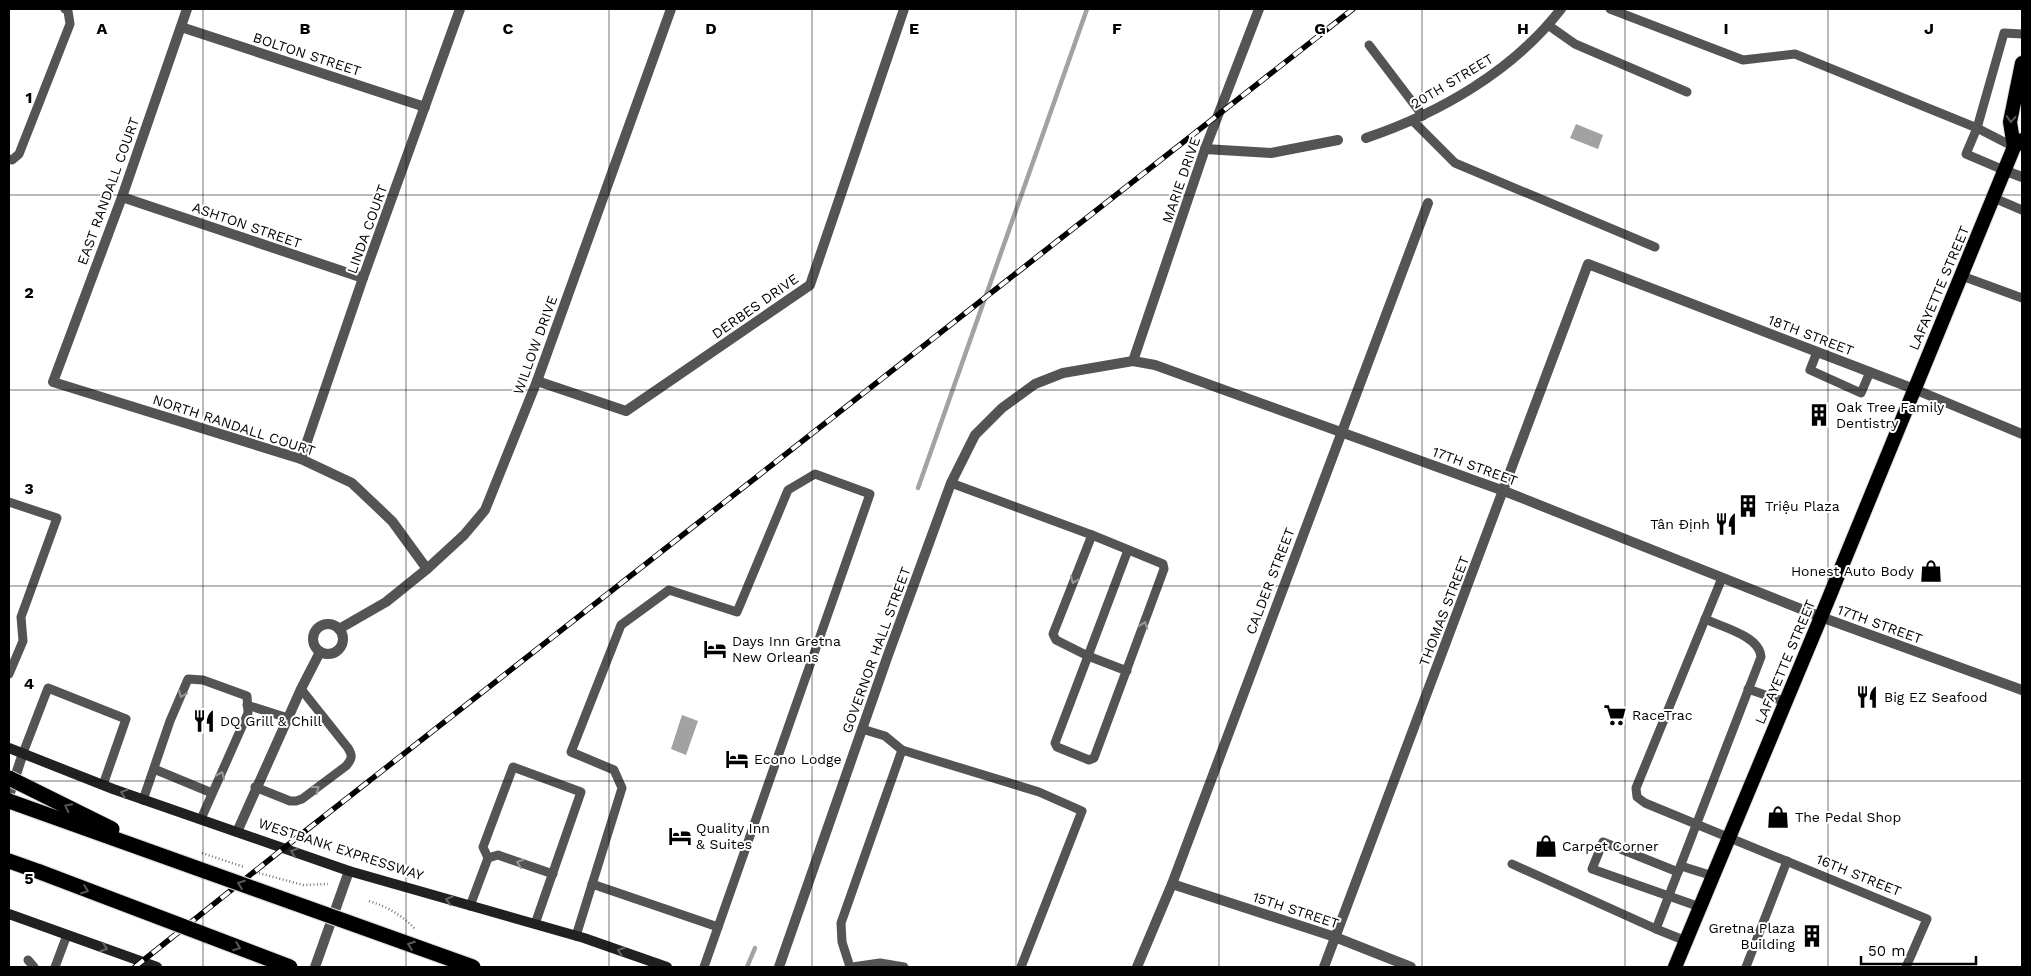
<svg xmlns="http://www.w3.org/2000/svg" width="2031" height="976" viewBox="0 0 2031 976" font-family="'Work Sans',sans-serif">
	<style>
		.water { fill: #a2a2a2 }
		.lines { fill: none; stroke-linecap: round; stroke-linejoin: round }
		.stream { stroke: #a2a2a2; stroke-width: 4.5 }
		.trunk-casing { stroke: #dbdbdb; stroke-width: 16 }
		.motorway-casing { stroke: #dbdbdb; stroke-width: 17 }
		.path { stroke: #767676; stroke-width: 2.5; stroke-dasharray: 1 2.5; stroke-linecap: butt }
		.service { stroke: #545454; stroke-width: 9 }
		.minor { stroke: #545454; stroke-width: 10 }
		.secondary { stroke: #212121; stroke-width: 10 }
		.trunk { stroke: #000; stroke-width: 14 }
		.motorway { stroke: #000; stroke-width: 15 }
		.rail-casing { stroke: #000; stroke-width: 5.5 }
		.rail { stroke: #fff; stroke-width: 4; stroke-dasharray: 11; stroke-linecap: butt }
		.motorway-bridge-casing { stroke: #dbdbdb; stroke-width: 17; stroke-linecap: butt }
		.motorway-bridge { stroke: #000; stroke-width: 15 }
		.oneway { stroke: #595959 }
		.oneway2 { stroke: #989898 }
		.oneway3 { stroke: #646464 }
		.grid { fill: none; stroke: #000; stroke-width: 1; stroke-opacity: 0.55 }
		.labels { text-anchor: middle; stroke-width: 4; stroke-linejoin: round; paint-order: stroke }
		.street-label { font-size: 14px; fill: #000; stroke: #fff }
		.poi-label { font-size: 14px; fill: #000; stroke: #fff; text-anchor: start }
		.grid-label { font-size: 16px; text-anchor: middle; font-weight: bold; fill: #000; stroke: #fff; stroke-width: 4; stroke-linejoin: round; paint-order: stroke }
	</style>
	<rect width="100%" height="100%" fill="#fff"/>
	<g class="water">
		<path d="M1576 124 1603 135 1598 149 1570 138Z"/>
		<path d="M682 715 698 721 686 755 671 749Z"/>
	</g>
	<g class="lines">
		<g class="stream">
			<path d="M918 488 1087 9"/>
			<path d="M747 967 755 948"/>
		</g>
		<defs>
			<g id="trunk">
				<path d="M2014 147 2010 122 2022 63"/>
				<path d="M1675 967 1821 617 2014 147 2022 140"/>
			</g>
			<path id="motorway" d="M9 861 40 872"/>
		</defs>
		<use href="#trunk" class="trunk-casing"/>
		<use href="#motorway" class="motorway-casing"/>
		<g class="path">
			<path d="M202 853 244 867"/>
			<path d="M259 873 303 885 328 884"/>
			<path d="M369 901C388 907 402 915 416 930"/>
		</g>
		<g class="service">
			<path d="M1610 9 1743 60 1795 54 1977 128 2014 147"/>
			<path d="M1548 25 1575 44 1687 92"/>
			<path d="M1369 45 1423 116"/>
			<path d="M1413 121 1455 163 1655 247"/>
			<path d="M9 159 12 160 19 154 70 24 68 11 65 9"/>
			<path d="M2006 171 1966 154 1977 128 2004 33 2022 34"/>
			<path d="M1994 198 2022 210"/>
			<path d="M1962 276 2022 298"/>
			<path d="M1817 352 1810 370 1861 393 1870 372"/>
			<path d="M951 483 1092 535 1163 564 1164 569 1094 758 1089 760 1057 747 1055 743 1088 656 1127 671"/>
			<path d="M9 502 57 518 21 617 23 641 9 674"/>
			<path d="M1092 535 1053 634 1056 640 1088 656 1128 550"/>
			<path d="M1722 578 1636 788 1637 797 1645 803 1927 919 1906 967"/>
			<path d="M1748 689 1786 702"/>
			<path d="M247 705 288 718"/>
			<path d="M902 750 1039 792 1082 811 1021 967"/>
			<path d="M23 753 48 688 126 719 103 785"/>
			<path d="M154 769 212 793"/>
			<path d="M255 787 290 801H296L302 799 346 766C352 759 353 756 348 748L301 689"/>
			<path d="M143 800 170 721 188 679 203 680 247 696 248 713 201 819"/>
			<path d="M488 858 498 855 553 874"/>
			<path d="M1512 864 1656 929"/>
			<path d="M1681 866 1713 876"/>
			<path d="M1678 872 1603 842 1592 869 1700 907"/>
			<path d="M592 884 718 927"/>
			<path d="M470 906 488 858 483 847 513 767 581 792 535 924"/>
			<path d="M576 936 622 788 614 770 571 752 621 625 669 590 737 612 788 490 815 474 870 494 704 967"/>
			<path d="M1686 941 1656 929 1761 657C1760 636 1722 627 1705 619"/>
			<path d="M28 960 34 967"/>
			<path d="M55 967 67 935"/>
			<path d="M850 967 842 942 841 923 902 750 885 736 862 729"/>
			<path d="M852 967 880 963 904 967"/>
			<path d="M1746 967 1787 861"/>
		</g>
		<g class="minor">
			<path d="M187 9 122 197 53 382 301 459 352 483 392 521 427 569"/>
			<path d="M181 27 425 107"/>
			<path d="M1366 138C1440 113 1513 71 1561 9"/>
			<path d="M1205 149 1271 153 1338 140"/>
			<path d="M2006 171 2022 177"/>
			<path d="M122 197 363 278"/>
			<path d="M1133 361 1205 149 1259 9"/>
			<path d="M537 381 626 411 810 285 904 9"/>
			<path d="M301 459 363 278 460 9"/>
			<circle cx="328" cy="639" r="15"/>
			<path d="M339 629 386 602 427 569 464 535 485 510 537 381 671 9"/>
			<path d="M9 796 23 753"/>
			<path d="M237 832 301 689 320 652"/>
			<path d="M1172 884 1335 937 1411 967"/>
			<path d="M315 967 349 871"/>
			<path d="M779 967 888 655 951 483 975 435 1002 408 1035 384 1063 373 1133 361 1155 365 1504 491 1821 617 2022 690"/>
			<path d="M1137 967 1172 884 1428 203"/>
			<path d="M1324 967 1588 264 1914 389 2022 434"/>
		</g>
		<g class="secondary">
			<path d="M9 748 113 789 349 871 584 938 667 967"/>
			<path d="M9 914 157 967"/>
		</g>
		<use href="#trunk" class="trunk"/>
		<use href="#motorway" class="motorway"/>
		<defs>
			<path id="rail" d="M135 967 299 836 1353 9"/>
		</defs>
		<use href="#rail" class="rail-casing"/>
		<use href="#rail" class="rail"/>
		<defs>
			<g id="motorway-bridge">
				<path d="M9 778 112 829"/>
				<path d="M9 801 473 967"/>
				<path d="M40 872 290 967"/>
			</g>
		</defs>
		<use href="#motorway-bridge" class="motorway-bridge-casing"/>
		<use href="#motorway-bridge" class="motorway-bridge"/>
	</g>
	<defs><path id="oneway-chevron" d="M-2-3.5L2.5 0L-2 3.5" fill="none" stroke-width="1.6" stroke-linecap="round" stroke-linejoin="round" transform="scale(1.25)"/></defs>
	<g class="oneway">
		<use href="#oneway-chevron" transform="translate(2011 119) rotate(94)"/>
		<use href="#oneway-chevron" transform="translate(68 807) rotate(-154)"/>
		<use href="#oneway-chevron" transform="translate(241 884) rotate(-160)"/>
		<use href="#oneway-chevron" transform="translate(85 890) rotate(21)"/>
		<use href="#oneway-chevron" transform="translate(411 945) rotate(-160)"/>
		<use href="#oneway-chevron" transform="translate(237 947) rotate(21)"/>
	</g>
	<g class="oneway2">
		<use href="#oneway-chevron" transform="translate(1074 580) rotate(112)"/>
		<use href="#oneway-chevron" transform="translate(1144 625) rotate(-70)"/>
		<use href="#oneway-chevron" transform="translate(182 694) rotate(114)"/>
		<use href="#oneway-chevron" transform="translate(221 775) rotate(-66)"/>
		<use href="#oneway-chevron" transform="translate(316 789) rotate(-37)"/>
		<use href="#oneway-chevron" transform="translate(520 863) rotate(-161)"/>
	</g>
	<g class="oneway3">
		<use href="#oneway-chevron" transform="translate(124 793) rotate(-161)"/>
		<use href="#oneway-chevron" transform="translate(294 852) rotate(-161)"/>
		<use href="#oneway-chevron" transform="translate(449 900) rotate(-164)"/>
		<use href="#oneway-chevron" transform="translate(104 948) rotate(20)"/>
		<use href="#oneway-chevron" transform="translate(621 951) rotate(-161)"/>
	</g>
	<path class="grid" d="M203 9V967M406 9V967M609 9V967M812 9V967M1016 9V967M1219 9V967M1422 9V967M1625 9V967M1828 9V967M9 195H2022M9 390H2022M9 586H2022M9 781H2022"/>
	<defs>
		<symbol id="building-bare" viewBox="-9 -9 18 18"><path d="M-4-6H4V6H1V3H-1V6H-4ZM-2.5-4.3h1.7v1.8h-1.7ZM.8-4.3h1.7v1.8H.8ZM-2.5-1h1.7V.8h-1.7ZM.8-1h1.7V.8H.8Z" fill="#000" stroke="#fff" stroke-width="2.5" paint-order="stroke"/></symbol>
		<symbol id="restaurant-bare" viewBox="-9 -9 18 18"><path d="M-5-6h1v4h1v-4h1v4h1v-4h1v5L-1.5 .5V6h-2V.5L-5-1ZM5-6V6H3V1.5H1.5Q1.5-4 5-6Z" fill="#000" stroke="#fff" stroke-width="2.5" paint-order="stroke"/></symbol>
		<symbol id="shop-bare" viewBox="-9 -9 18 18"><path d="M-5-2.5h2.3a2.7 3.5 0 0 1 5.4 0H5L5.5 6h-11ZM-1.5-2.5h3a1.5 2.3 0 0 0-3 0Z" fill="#000" stroke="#fff" stroke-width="2.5" paint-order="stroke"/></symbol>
		<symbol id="hotel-bare" viewBox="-9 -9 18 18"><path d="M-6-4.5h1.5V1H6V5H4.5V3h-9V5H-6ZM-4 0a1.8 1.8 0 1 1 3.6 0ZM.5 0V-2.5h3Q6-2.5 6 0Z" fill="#000" stroke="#fff" stroke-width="2.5" paint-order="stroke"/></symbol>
		<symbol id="supermarket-bare" viewBox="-9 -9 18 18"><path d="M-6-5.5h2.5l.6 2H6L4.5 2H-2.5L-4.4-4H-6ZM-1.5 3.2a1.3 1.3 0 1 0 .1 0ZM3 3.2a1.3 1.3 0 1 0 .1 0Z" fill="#000" stroke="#fff" stroke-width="2.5" paint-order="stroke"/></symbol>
	</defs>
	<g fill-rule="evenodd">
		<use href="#building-bare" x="1803" y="399" width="32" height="32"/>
		<use href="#building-bare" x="1732" y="490" width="32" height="32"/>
		<use href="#restaurant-bare" x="1710" y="508" width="32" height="32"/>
		<use href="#shop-bare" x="1915" y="555" width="32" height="32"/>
		<use href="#hotel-bare" x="699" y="633" width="32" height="32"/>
		<use href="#restaurant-bare" x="1851" y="681" width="32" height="32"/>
		<use href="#supermarket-bare" x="1599" y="699" width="32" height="32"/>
		<use href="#restaurant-bare" x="188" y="705" width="32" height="32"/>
		<use href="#hotel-bare" x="721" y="743" width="32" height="32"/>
		<use href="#shop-bare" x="1762" y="801" width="32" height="32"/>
		<use href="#hotel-bare" x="664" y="820" width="32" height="32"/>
		<use href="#shop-bare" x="1530" y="830" width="32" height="32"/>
		<use href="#building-bare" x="1796" y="920" width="32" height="32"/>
	</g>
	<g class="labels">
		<g class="street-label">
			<text transform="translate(307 54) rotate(18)" y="5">BOLTON STREET</text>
			<text transform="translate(1452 81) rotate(-31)" y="5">20TH STREET</text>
			<text transform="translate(1181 180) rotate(-71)" y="5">MARIE DRIVE</text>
			<text transform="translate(108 191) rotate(-70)" y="5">EAST RANDALL COURT</text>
			<text transform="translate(247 225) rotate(19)" y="5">ASHTON STREET</text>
			<text transform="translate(367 229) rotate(-70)" y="5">LINDA COURT</text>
			<text transform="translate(1939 288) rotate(-67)" y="5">LAFAYETTE STREET</text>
			<text transform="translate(755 306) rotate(-35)" y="5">DERBES DRIVE</text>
			<text transform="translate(1811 335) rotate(21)" y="5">18TH STREET</text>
			<text transform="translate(535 345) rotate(-70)" y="5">WILLOW DRIVE</text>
			<text transform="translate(234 425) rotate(18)" y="5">NORTH RANDALL COURT</text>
			<text transform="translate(1475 466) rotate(20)" y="5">17TH STREET</text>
			<text transform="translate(1270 581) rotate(-69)" y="5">CALDER STREET</text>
			<text transform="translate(1444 611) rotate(-69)" y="5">THOMAS STREET</text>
			<text transform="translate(1880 624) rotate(20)" y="5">17TH STREET</text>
			<text transform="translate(876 650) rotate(-70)" y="5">GOVERNOR HALL STREET</text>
			<text transform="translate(1785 662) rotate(-67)" y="5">LAFAYETTE STREET</text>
			<text transform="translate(341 849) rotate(18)" y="5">WESTBANK EXPRESSWAY</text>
			<text transform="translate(1859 875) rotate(22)" y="5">16TH STREET</text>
			<text transform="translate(1296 910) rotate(18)" y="5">15TH STREET</text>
		</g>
		<g class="poi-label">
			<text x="1836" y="412">Oak Tree Family<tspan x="1836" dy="16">Dentistry</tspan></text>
			<text x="1765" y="511">Triệu Plaza</text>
			<text x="1710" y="529" text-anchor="end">Tân Định</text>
			<text x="1914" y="576" text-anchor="end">Honest Auto Body</text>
			<text x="732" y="646">Days Inn Gretna<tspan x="732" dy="16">New Orleans</tspan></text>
			<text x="1884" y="702">Big EZ Seafood</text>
			<text x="1632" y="720">RaceTrac</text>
			<text x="220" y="726">DQ Grill &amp; Chill</text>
			<text x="754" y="764">Econo Lodge</text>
			<text x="1795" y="822">The Pedal Shop</text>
			<text x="696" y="833">Quality Inn<tspan x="696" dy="16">&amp; Suites</tspan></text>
			<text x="1562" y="851">Carpet Corner</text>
			<text x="1795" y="933" text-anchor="end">Gretna Plaza<tspan x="1795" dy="16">Building</tspan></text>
		</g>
	</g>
	<g class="grid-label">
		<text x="102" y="34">A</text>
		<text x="305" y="34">B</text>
		<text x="508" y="34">C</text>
		<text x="711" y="34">D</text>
		<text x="914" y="34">E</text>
		<text x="1117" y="34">F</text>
		<text x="1320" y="34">G</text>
		<text x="1523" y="34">H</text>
		<text x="1726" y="34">I</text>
		<text x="1929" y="34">J</text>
		<text x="29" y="103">1</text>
		<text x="29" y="298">2</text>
		<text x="29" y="494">3</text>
		<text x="29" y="689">4</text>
		<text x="29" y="884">5</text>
	</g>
	<rect width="2031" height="976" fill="none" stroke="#000000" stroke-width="20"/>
	<path d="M1861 956v8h115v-8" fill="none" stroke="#000000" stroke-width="2.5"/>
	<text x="1868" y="956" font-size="15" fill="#000000" stroke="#ffffff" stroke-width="4" paint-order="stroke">50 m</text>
</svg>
